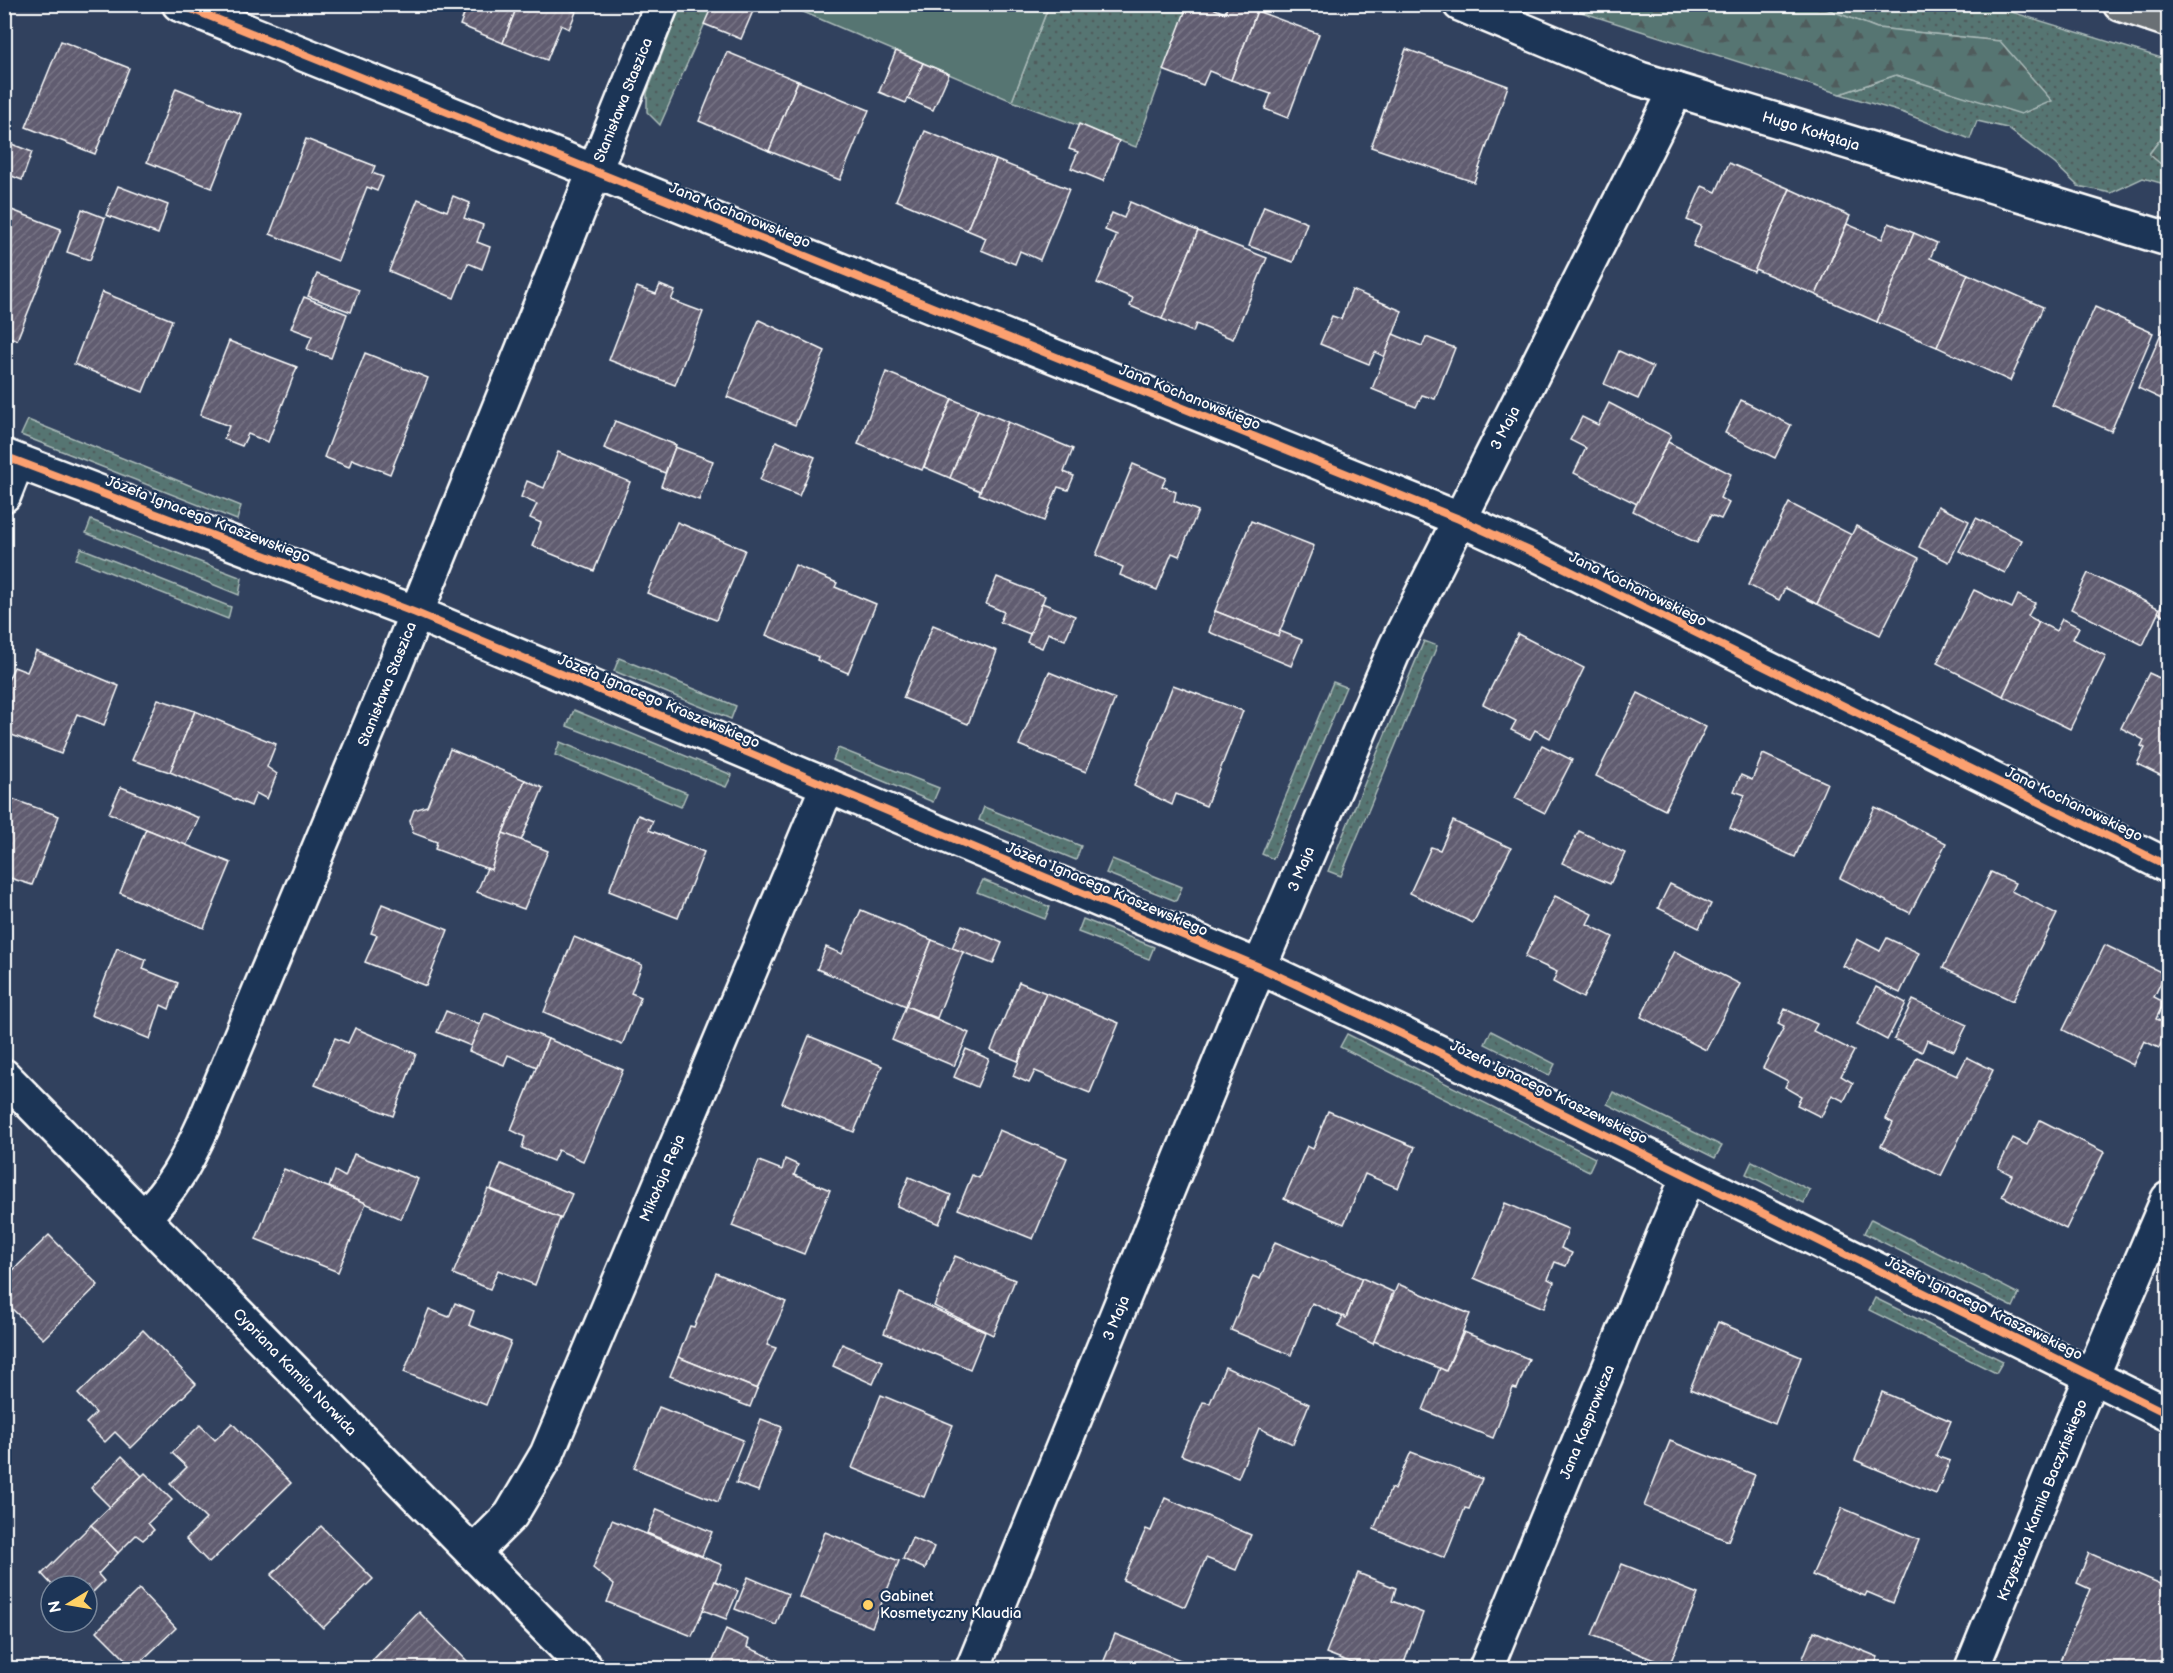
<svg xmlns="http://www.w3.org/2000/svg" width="2173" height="1673" viewBox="0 0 2173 1673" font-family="'Balsamiq Sans',sans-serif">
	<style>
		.grass { fill: url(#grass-dots); stroke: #aabab8; stroke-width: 1.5 }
		.forest { fill: url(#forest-firs); stroke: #aabab8; stroke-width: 1.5 }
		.garden { fill: #567472; stroke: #aabab8; stroke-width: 1.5 }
		.building { fill: url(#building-hatch); stroke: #fff; stroke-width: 1.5 }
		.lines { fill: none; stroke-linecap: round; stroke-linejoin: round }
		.minor-casing { stroke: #fff; stroke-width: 38 }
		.primary-casing { stroke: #fff; stroke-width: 38 }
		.minor { stroke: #1d3557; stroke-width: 33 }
		.primary { stroke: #6b7074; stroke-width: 33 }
		.cycleway-casing { stroke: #1d3557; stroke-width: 11 }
		.cycleway { stroke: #fca06f; stroke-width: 8 }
		.poi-dot { fill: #ffd166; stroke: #1d3557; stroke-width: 2 }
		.labels { text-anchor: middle; stroke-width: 4.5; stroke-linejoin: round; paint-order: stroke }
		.street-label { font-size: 15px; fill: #fff; stroke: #1d3557 }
		.poi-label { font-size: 15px; fill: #fff; stroke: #1d3557; text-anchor: start }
	</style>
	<defs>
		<pattern id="grass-dots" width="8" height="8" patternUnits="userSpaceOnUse" patternTransform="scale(1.5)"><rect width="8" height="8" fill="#567472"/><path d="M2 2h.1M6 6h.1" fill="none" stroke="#505c5b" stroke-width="1.8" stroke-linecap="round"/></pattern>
		<pattern id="forest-firs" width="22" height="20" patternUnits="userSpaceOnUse" patternTransform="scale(1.5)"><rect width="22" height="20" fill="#567472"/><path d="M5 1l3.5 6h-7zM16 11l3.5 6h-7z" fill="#505c5b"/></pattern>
		<pattern id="building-hatch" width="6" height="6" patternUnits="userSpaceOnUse" patternTransform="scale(1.5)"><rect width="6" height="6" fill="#605c70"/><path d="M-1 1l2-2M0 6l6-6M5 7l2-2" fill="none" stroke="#787485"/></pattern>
	</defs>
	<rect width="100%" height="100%" fill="#31415e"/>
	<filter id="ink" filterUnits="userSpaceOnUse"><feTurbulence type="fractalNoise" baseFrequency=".0167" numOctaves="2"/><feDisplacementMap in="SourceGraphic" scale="12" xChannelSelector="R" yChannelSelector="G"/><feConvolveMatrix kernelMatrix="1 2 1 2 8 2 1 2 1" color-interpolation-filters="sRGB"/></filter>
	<g filter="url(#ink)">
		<g class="grass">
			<path d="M681 5H713L660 125 647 112V93Z"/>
			<path d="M1049 5H1188L1136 147 1012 101Z"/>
			<path d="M1816 5H1989L2168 60V102L2165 101 2168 129 2149 154 2168 170V185L2143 178 2111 193 2078 186 2055 164 2007 128 1977 121 1970 139 1904 113 1840 94 1896 75 1956 93 2000 41 1877 28Z"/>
			<path d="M28 420 241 506 237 520 21 435Z"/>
			<path d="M91 520 242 578 239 595 86 533Z"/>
			<path d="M81 548 231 607 228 619 76 559Z"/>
			<path d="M1424 641 1437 646 1341 876 1328 871Z"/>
			<path d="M619 658 736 706 731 719 614 671Z"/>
			<path d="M1333 682 1346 687 1273 859 1262 854Z"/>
			<path d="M574 710 732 775 726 787 567 726Z"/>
			<path d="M560 742 687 793 681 807 555 755Z"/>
			<path d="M838 748 939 788 933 802 833 760Z"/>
			<path d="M984 807 1081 846 1076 860 979 820Z"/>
			<path d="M1112 859 1182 887 1176 901 1106 873Z"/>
			<path d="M983 880 1050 907 1045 919 977 892Z"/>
			<path d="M1083 919 1154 947 1149 959 1078 932Z"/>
			<path d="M1491 1031 1555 1064 1549 1076 1485 1044Z"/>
			<path d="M1347 1034 1595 1158 1589 1171 1340 1047Z"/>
			<path d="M1613 1092 1722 1146 1715 1158 1607 1104Z"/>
			<path d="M1752 1161 1810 1190 1804 1203 1746 1174Z"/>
			<path d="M1871 1219 2019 1294 2013 1307 1864 1233Z"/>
			<path d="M1875 1298 2003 1361 1996 1373 1869 1310Z"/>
		</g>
		<g class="forest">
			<path d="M1559 5H1816L1877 28 2000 41 2052 101 2021 114 1896 75 1840 94Z"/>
			<path d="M2168 129V170L2149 154Z"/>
		</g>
		<path class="garden" d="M787 5H1049L1012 101Z"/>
		<g class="building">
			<path d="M468 4H518L503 43 460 25Z"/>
			<path d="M518 4H569L568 9 576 12 569 29 561 25 547 60 503 43Z"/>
			<path d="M713 4H756L741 39 704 24Z"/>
			<path d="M1188 4H1217L1215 9 1225 13 1228 4H1240L1257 11 1231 80 1209 71 1203 85 1163 70Z"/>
			<path d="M1257 11 1319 34 1288 118 1265 109 1271 94 1231 80Z"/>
			<path d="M61 41 129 68 95 154 26 127Z"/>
			<path d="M1406 49 1508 86 1474 182 1371 147Z"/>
			<path d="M896 51 923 63 906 103 879 92Z"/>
			<path d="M727 52 798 81 769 151 699 121Z"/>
			<path d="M923 63 949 74 933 110 908 99Z"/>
			<path d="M798 81 869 110 840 180 769 151Z"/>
			<path d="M176 88 241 114 212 188 147 162Z"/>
			<path d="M1079 124 1119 141 1103 181 1071 168 1078 152 1069 149Z"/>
			<path d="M925 131 996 160 967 230 896 200Z"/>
			<path d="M306 139 375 166 372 173 383 177 377 191 367 187 338 261 270 234Z"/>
			<path d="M4 141 32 152 22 180 4 173Z"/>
			<path d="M996 160 1069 189 1040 260 1020 251 1015 264 981 250 986 238 967 230Z"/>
			<path d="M1729 163 1790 189 1754 272 1693 246 1701 226 1687 220 1702 186 1716 192Z"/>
			<path d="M118 186 168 205 158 234 106 215Z"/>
			<path d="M1790 189 1850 216 1816 295 1755 269Z"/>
			<path d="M453 196 470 203 464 218 483 225 477 242 490 247 482 269 468 263 454 298 389 271 418 199 447 211Z"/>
			<path d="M1130 202 1198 231 1162 319 1130 306 1133 298 1097 283 1117 235 1105 230 1112 213 1124 218Z"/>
			<path d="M1264 206 1307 223 1293 262 1249 246Z"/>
			<path d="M4 207 61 229 17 340 4 335Z"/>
			<path d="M82 209 105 218 90 260 67 252Z"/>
			<path d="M1889 223 1914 233 1877 322 1816 295 1847 224 1882 239Z"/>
			<path d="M1198 231 1267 258 1233 339 1196 324 1193 332 1162 319Z"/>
			<path d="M1914 233 1937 243 1930 258 1968 274 1937 347 1877 322Z"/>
			<path d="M317 274 359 290 351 312 308 296Z"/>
			<path d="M1968 274 2043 307 2010 381 1937 347Z"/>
			<path d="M660 285 675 291 671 300 703 312 675 385 609 360 637 287 656 294Z"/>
			<path d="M1352 290 1402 311 1385 357 1375 352 1369 364 1320 344 1332 316 1341 319Z"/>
			<path d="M102 292 172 320 143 392 74 364Z"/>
			<path d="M304 297 347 314 331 358 307 349 312 336 291 328Z"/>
			<path d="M2095 307 2153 333 2111 431 2052 405Z"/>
			<path d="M2168 317V402L2138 388Z"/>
			<path d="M759 320 825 351 795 425 727 397Z"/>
			<path d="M1393 334 1422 346 1426 337 1455 348 1435 399 1422 395 1416 407 1372 389Z"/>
			<path d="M229 341 297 367 268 442 248 434 242 446 224 439 229 426 200 415Z"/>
			<path d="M1619 351 1653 367 1638 399 1604 384Z"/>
			<path d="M365 353 428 378 390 474 352 459 349 467 324 457Z"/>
			<path d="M886 372 952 399 922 470 858 444Z"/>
			<path d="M952 399 978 410 950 478 924 467Z"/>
			<path d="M1741 400 1791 425 1775 458 1725 433Z"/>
			<path d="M1609 403 1671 435 1637 504 1574 473 1586 448 1570 440 1582 417 1598 425Z"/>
			<path d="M978 410 1008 422 980 491 950 478Z"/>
			<path d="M615 421 676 445 665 473 604 448Z"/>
			<path d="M1008 422 1073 449 1064 472 1074 476 1068 490 1058 487 1044 521 979 494Z"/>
			<path d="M776 441 815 457 799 496 760 480Z"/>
			<path d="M1668 442 1731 474 1720 498 1729 503 1721 519 1711 515 1697 543 1633 511Z"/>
			<path d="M675 447 713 461 699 500 661 486Z"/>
			<path d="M558 452 630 482 594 571 532 546 541 523 530 518 537 504 521 497 527 481 544 488Z"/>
			<path d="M1133 464 1166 478 1162 486 1176 492 1174 501 1198 511 1179 556 1172 553 1157 590 1120 575 1123 567 1096 555Z"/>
			<path d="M1789 503 1852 535 1817 604 1785 588 1779 600 1748 585Z"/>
			<path d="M1938 506 1969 521 1949 562 1919 547Z"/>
			<path d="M1976 518 2022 540 2005 573 1959 551Z"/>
			<path d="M1251 521 1314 546 1278 636 1215 611Z"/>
			<path d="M677 522 745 550 716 620 647 593Z"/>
			<path d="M1856 526 1919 558 1880 635 1817 604Z"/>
			<path d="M795 565 837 583 835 587 876 604 848 673 817 660 818 657 766 635Z"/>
			<path d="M2088 573 2160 609 2143 645 2071 609Z"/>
			<path d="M997 577 1045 596 1030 634 1000 622 1004 612 986 604Z"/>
			<path d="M1974 590 2012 608 2018 595 2035 603 2028 616 2039 622 2003 696 1937 663Z"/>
			<path d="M2168 592V618L2158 612Z"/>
			<path d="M1042 603 1075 616 1065 640 1048 633 1042 648 1027 642Z"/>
			<path d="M1215 611 1278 636 1280 631 1302 640 1291 666 1209 632Z"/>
			<path d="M2062 619 2079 627 2073 639 2106 656 2070 729 2003 696 2039 622 2056 631Z"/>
			<path d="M933 625 997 651 968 724 903 698Z"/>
			<path d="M1518 634 1584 668 1550 738 1535 730 1530 739 1511 730 1516 721 1483 704Z"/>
			<path d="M36 651 119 686 104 725 77 714 61 754 4 732V689L14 667 27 672Z"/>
			<path d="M1049 672 1115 699 1086 772 1019 745Z"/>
			<path d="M2149 673 2168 682V779L2137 764 2145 748 2141 746 2144 740 2121 728Z"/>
			<path d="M1173 685 1243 711 1206 806 1176 794 1172 805 1134 786Z"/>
			<path d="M1638 693 1706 727 1665 810 1596 776Z"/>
			<path d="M158 699 195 711 170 772 132 760Z"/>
			<path d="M195 711 276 744 267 767 277 774 267 799 256 793 251 806 170 772Z"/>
			<path d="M1542 745 1572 760 1545 813 1515 798Z"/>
			<path d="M450 749 525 780 503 833 491 870 435 849 437 842 413 833 410 821 414 810 427 806Z"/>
			<path d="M1763 754 1827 783 1795 857 1730 828 1745 795 1734 791 1741 775 1752 780Z"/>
			<path d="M525 780 543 788 521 841 503 833Z"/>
			<path d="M121 787 199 818 186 846 109 813Z"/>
			<path d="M4 796 59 816 32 885 4 876Z"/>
			<path d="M1875 807 1946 843 1910 913 1840 878Z"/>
			<path d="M638 815 653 821 649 830 704 852 678 918 609 891Z"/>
			<path d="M1453 821 1511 848 1473 923 1410 893 1431 847 1440 850Z"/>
			<path d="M146 829 231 863 204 928 120 893Z"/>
			<path d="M1579 831 1625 853 1610 884 1562 863Z"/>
			<path d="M503 833 548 851 524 909 477 892 487 868 491 870Z"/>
			<path d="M1991 872 2015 883 2011 891 2057 914 2013 1001 1943 968Z"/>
			<path d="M1670 884 1711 904 1699 928 1658 908Z"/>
			<path d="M1555 896 1592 914 1587 924 1613 937 1583 998 1553 982 1557 972 1525 957Z"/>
			<path d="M382 904 448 930 426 986 365 962 377 935 371 933Z"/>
			<path d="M861 910 932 940 906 1006 817 969 826 947 842 954Z"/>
			<path d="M962 925 1002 943 993 964 952 948Z"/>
			<path d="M574 937 642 965 631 993 641 997 622 1045 544 1012Z"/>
			<path d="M1887 938 1919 953 1900 993 1843 966 1857 939 1880 951Z"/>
			<path d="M932 940 963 952 937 1018 906 1006Z"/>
			<path d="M2105 945 2165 974 2154 997 2164 1002 2156 1019 2168 1025V1029L2159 1048 2144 1041 2133 1065 2063 1030Z"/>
			<path d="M117 948 146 960 143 969 178 983 169 1009 161 1005 150 1039 91 1015Z"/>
			<path d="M1674 951 1740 984 1706 1050 1641 1017Z"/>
			<path d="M1019 982 1046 993 1018 1061 991 1050Z"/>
			<path d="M1876 987 1906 1003 1887 1040 1857 1024Z"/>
			<path d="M1046 993 1119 1023 1090 1093 1035 1071 1029 1083 1013 1076Z"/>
			<path d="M1913 1000 1967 1025 1954 1051 1927 1040 1922 1052 1894 1039Z"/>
			<path d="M906 1006 969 1033 954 1066 892 1040Z"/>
			<path d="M1785 1009 1817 1024 1813 1031 1854 1051 1841 1076 1853 1083 1844 1101 1832 1095 1821 1117 1797 1105 1801 1096 1785 1087 1788 1081 1763 1068 1784 1027 1778 1024Z"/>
			<path d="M446 1011 480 1025 471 1046 437 1032Z"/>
			<path d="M485 1013 548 1039 537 1067 508 1055 504 1065 469 1051Z"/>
			<path d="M355 1028 416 1054 393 1116 315 1085 335 1038 348 1043Z"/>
			<path d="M809 1036 882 1066 854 1132 782 1103Z"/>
			<path d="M548 1039 623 1070 583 1161 558 1150 553 1161 522 1148 525 1137 511 1130Z"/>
			<path d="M966 1049 989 1059 977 1087 954 1077Z"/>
			<path d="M1917 1057 1957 1076 1967 1057 1993 1070 1941 1176 1881 1146 1893 1123 1886 1119Z"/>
			<path d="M1328 1111 1415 1147 1398 1188 1365 1174 1344 1224 1284 1199 1307 1146 1313 1149Z"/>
			<path d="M2040 1120 2104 1152 2066 1229 2002 1196 2012 1175 1998 1168 2013 1138 2027 1145Z"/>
			<path d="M999 1130 1067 1158 1033 1239 958 1209 972 1175 979 1178Z"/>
			<path d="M354 1154 418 1179 401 1219 329 1187 335 1171 345 1177Z"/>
			<path d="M785 1159 798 1165 794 1175 830 1190 804 1254 732 1226 759 1161 782 1170Z"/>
			<path d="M501 1164 572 1194 561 1219 491 1189Z"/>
			<path d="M284 1169 366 1203 338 1272 256 1239Z"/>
			<path d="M909 1177 951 1195 939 1224 897 1206Z"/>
			<path d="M488 1189 560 1218 535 1285 498 1270 490 1289 453 1274Z"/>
			<path d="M1505 1203 1568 1229 1561 1248 1572 1253 1566 1266 1555 1262 1548 1279 1554 1282 1544 1308 1474 1278Z"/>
			<path d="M49 1235 98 1285 43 1339 4 1301V1279Z"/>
			<path d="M1275 1242 1362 1278 1346 1318 1312 1303 1291 1355 1231 1330 1253 1276 1260 1279Z"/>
			<path d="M955 1256 1015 1280 993 1335 934 1306Z"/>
			<path d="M716 1273 786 1302 767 1345 776 1348 757 1389 678 1357 690 1326 694 1327Z"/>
			<path d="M1362 1278 1393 1292 1373 1344 1338 1327 1343 1316 1346 1318Z"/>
			<path d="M1398 1284 1470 1314 1446 1371 1374 1341Z"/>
			<path d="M900 1293 985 1332 970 1369 884 1333Z"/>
			<path d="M455 1303 474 1311 469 1325 511 1342 486 1405 404 1372 429 1309 449 1317Z"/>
			<path d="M1718 1322 1801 1357 1775 1424 1690 1389Z"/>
			<path d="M143 1330 196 1384 131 1448 115 1432 105 1442 86 1423 96 1413 78 1394Z"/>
			<path d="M1464 1332 1529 1359 1517 1389 1513 1388 1493 1438 1423 1410 1440 1368 1446 1371Z"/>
			<path d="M842 1344 883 1361 873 1384 833 1366Z"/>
			<path d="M678 1357 757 1389 750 1407 670 1376Z"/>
			<path d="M1225 1367 1309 1404 1293 1444 1259 1428 1238 1478 1181 1455 1203 1402 1210 1403Z"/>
			<path d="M1882 1392 1951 1421 1936 1456 1950 1461 1936 1494 1855 1460Z"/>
			<path d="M881 1395 953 1425 924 1497 852 1468Z"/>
			<path d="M659 1407 743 1440 718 1502 634 1468Z"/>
			<path d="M761 1419 782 1427 758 1491 736 1483Z"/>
			<path d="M232 1423 291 1483 209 1563 186 1539 206 1519 170 1484 187 1467 172 1453 200 1425 215 1440Z"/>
			<path d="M1670 1441 1755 1475 1728 1541 1644 1506Z"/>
			<path d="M1411 1452 1482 1479 1469 1509 1465 1508 1445 1558 1374 1529 1391 1488 1394 1490Z"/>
			<path d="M122 1456 142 1476 110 1507 91 1488Z"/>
			<path d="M145 1473 172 1500 148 1523 154 1530 143 1540 136 1535 118 1553 91 1525Z"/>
			<path d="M1165 1498 1251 1535 1236 1570 1206 1558 1185 1607 1123 1580 1146 1529 1151 1531Z"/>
			<path d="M1842 1508 1919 1540 1893 1603 1867 1592 1865 1596 1812 1575Z"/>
			<path d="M657 1509 712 1532 702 1556 647 1533Z"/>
			<path d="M612 1520 722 1565 692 1636 607 1602 614 1585 593 1568Z"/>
			<path d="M91 1525 118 1553 98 1574 104 1581 91 1594 87 1586H53L42 1574Z"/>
			<path d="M321 1526 373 1579 323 1628 271 1575Z"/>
			<path d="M825 1532 899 1561 872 1627 799 1597Z"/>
			<path d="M912 1538 934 1547 925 1569 903 1559Z"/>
			<path d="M2089 1553 2168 1587V1651L2161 1668H2057L2090 1589 2077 1583Z"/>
			<path d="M1622 1564 1698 1594 1669 1666 1592 1635Z"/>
			<path d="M1358 1573 1396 1588 1392 1601 1423 1613 1402 1668 1388 1666 1387 1668H1365L1326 1653Z"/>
			<path d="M748 1577 788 1594 776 1625 735 1609Z"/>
			<path d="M715 1581 738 1591 726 1619 703 1610Z"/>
			<path d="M139 1589 176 1628 134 1668 97 1631Z"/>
			<path d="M419 1612 472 1666 470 1668H365Z"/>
			<path d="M726 1629 749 1640 747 1647 777 1660 773 1668H710Z"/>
			<path d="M1814 1631 1878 1657 1873 1668H1799Z"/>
			<path d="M1115 1634 1200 1668H1101Z"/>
			<path d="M777 1660 797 1668H773Z"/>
		</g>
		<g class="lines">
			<defs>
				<g id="minor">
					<path d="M179 4 1459 519 1534 553 2168 866"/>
					<path d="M1460 4 1640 79 2168 239"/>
					<path d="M4 456 416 613 1259 967 1402 1034 2168 1414"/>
					<path d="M4 495 17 462"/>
					<path d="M4 1076 586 1668"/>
					<path d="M143 1218C173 1188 186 1163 203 1126L392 673 662 4"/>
					<path d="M473 1553 511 1515 547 1454 827 787"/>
					<path d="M973 1668 1234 1027 1396 646 1676 90"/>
					<path d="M1486 1668 1688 1176"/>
					<path d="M1972 1668 2071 1425 2168 1199"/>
				</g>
				<path id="primary" d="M2120 4 2168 20"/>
			</defs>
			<use href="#minor" class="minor-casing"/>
			<use href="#primary" class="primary-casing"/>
			<use href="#minor" class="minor"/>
			<use href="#primary" class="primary"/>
			<defs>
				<g id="cycleway">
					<path d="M179 4 1459 519 1534 553 2168 866"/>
					<path d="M4 456 416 613 1259 967 1402 1034 2168 1414"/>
				</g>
			</defs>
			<use href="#cycleway" class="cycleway-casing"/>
			<use href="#cycleway" class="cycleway"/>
		</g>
	</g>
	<circle class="poi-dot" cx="868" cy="1605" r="6"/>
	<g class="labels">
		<g class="street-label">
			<text transform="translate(623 100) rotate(-68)" y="5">Stanisława Staszica</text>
			<text transform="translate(1811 131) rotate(17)" y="5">Hugo Kołłątaja</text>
			<text transform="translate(740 215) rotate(22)" y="5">Jana Kochanowskiego</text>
			<text transform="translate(1190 397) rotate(22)" y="5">Jana Kochanowskiego</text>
			<text transform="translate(1505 428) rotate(-63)" y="5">3 Maja</text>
			<text transform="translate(208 519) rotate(21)" y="5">Józefa Ignacego Kraszewskiego</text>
			<text transform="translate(1638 589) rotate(26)" y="5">Jana Kochanowskiego</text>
			<text transform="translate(387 684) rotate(-68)" y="5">Stanisława Staszica</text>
			<text transform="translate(659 701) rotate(23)" y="5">Józefa Ignacego Kraszewskiego</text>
			<text transform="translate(2074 804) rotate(26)" y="5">Jana Kochanowskiego</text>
			<text transform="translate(1301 869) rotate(-68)" y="5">3 Maja</text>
			<text transform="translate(1107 889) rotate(23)" y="5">Józefa Ignacego Kraszewskiego</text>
			<text transform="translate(1549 1092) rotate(26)" y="5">Józefa Ignacego Kraszewskiego</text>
			<text transform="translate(662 1178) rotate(-67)" y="5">Mikołaja Reja</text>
			<text transform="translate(1984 1308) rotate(26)" y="5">Józefa Ignacego Kraszewskiego</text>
			<text transform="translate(1116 1318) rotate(-68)" y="5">3 Maja</text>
			<text transform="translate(295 1372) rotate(46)" y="5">Cypriana Kamila Norwida</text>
			<text transform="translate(1587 1422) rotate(-68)" y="5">Jana Kasprowicza</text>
			<text transform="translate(2042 1500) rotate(-68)" y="5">Krzysztofa Kamila Baczyńskiego</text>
		</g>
		<g class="poi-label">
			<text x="880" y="1601">Gabinet<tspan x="880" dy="17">Kosmetyczny Klaudia</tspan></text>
		</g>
	</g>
	<rect width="2173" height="1673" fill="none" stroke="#1d3557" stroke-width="24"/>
	<rect x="12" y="12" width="2149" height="1649" fill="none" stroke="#fff" stroke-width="2" filter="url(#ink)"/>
	<g transform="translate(69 1604) rotate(259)"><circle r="28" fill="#1d3557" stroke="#77869a" stroke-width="1.5"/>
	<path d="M0-4.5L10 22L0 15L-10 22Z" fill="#ffd166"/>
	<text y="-9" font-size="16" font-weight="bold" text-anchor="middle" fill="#ffffff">N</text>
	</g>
</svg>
